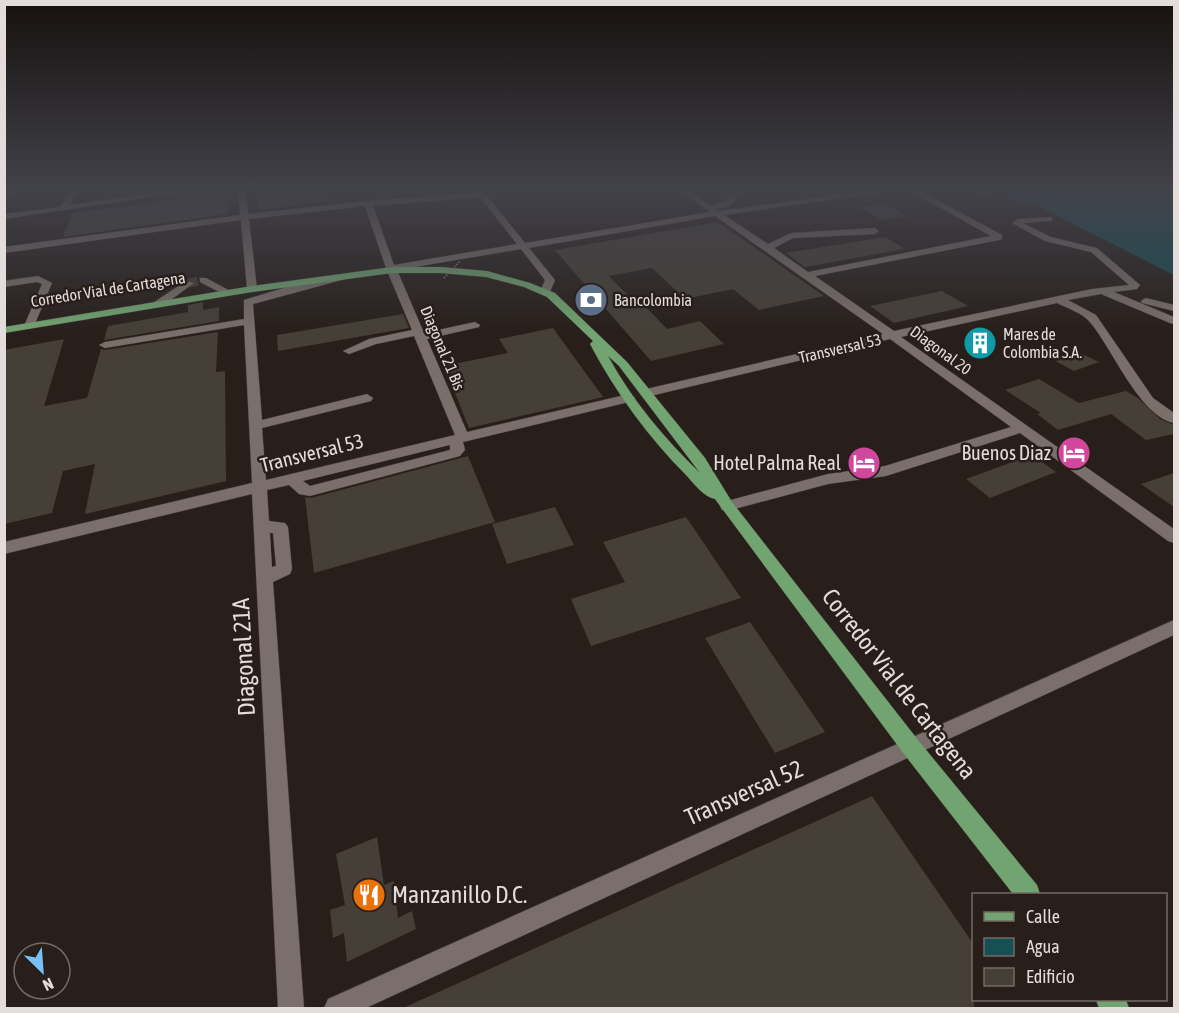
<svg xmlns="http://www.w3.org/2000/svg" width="1179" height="1013" viewBox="0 0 1179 1013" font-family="'Asap Condensed',sans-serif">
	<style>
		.water { fill: #164f54 }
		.building { fill: #453f37 }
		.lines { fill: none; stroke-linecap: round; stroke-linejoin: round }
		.minor-tunnel { stroke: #443b38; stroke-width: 9; stroke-dasharray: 9 4.5; stroke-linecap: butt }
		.minor-casing { stroke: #433c39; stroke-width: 1 }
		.major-casing { stroke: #433c39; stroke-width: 1 }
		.minor { fill: #7a6f6a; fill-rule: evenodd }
		.major { fill: #71a471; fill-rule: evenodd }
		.path-bridge { stroke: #8a8280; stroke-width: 1.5; stroke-dasharray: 1.5 1.5; stroke-linecap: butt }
		.labels { text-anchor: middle; stroke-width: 5; stroke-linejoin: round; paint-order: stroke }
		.far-street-label { font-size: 16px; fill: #e3dcda; stroke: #281f1b }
		.far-poi-label { font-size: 16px; fill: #e3dcda; stroke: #281f1b; text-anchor: start }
		.street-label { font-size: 20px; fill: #e3dcda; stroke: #281f1b }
		.poi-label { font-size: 20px; fill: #e3dcda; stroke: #281f1b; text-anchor: end }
		.near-street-label { font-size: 24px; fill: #e3dcda; stroke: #281f1b }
		.near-poi-label { font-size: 24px; fill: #e3dcda; stroke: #281f1b; text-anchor: start }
	</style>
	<rect width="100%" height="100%" fill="#281f1b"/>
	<path class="water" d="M1010 192H1174V275L1032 203H1023L1009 198 1018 196Z"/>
	<g class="building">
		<path d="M256 192H327L328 201 259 210Z"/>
		<path d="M226 193 228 214 63 237 72 213Z"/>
		<path d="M883 204 907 216 883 220 860 208Z"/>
		<path d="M718 222 824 296 759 310 733 289 685 299 652 268 609 276 637 305 643 304 667 329 700 321 724 344 651 361 555 250Z"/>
		<path d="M885 237 905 249 805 267 786 253Z"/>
		<path d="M942 291 968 306 894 323 870 306Z"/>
		<path d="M203 302V310L219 307V321L104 340 108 326 188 312V305Z"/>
		<path d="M403 314 409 328 278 351 277 335Z"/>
		<path d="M553 328 603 397 469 428 444 366 508 353 499 339Z"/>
		<path d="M218 332 216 372 225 371 226 481 85 514 95 464 63 471 52 513 4 524V350L64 339 44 406 87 398 101 349 105 350Z"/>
		<path d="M1080 353 1099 362 1074 371 1055 361Z"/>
		<path d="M1039 379 1079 403 1126 391 1138 398 1160 419 1174 425V434L1146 440 1111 414 1058 430 1037 414 1041 413 1005 390Z"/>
		<path d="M1032 455 1056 472 990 498 966 479Z"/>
		<path d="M468 456 495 522 314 573 305 497 311 498Z"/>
		<path d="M1174 473V507L1141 484Z"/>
		<path d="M555 507 574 545 507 564 492 524Z"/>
		<path d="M686 517 741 598 591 646 571 599 625 582 603 542Z"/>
		<path d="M750 622 825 732 775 753 705 638Z"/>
		<path d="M872 796 974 945V1008H403Z"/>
		<path d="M377 837 384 885 394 881 398 918 412 911 416 929 347 962 344 933 333 938 330 910 345 905 336 854Z"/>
	</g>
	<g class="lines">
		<path class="minor-tunnel" d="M189 283 203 280"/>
		<defs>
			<g id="minor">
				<path d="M4 192H11L4 200Z"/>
				<path d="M71 192H79L69 205 161 192H184L4 219V214L60 207Z"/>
				<path d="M238 192H246L248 214 368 201 484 192 525 243 710 212 682 192H691L711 206 724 202 733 192H740L730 206 716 209 718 211 858 192H882L724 215 768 244 791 233 875 228 879 231 875 234 793 238 774 248 808 272 991 236 912 192H922L1002 235V239L999 240 815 276 894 331 1092 289 1129 285 1091 252 1045 241 1012 223 1018 219 1052 217V221H1049L1023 223 1051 237 1097 248 1140 285 1137 289 1114 292 1174 317V324L1170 323 1101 294 1068 300 1096 315 1153 398 1174 413V423C1139 416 1112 347 1089 321 1082 313 1067 308 1057 303L901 337 1174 529V543L1168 541 1020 433 886 476 828 484 727 511 722 510 720 506 722 502 727 501 828 474 885 466 1011 427 890 339 646 397 642 396 640 393 642 390 883 334 715 216 529 248 555 280 550 292 545 295 540 292 545 280 521 249 397 270 424 333 475 322 480 325 479 327 427 339 467 432 629 394 635 398 633 401 463 442 465 450 460 456 310 496 299 494 289 485 267 490 269 521 285 523 288 527 292 569 290 574 273 582 304 1008H278L252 494 4 554V542L252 483 244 325 105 348 99 345 105 342 244 319V300L287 287 344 275 349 278 253 304 262 420 367 394 373 398 371 401 262 428 266 480 455 435 414 336 376 344 349 354 343 351 369 339 412 330 386 268 365 206 249 219 257 289 252 292 247 289 241 220 4 253V247L240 215ZM480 197 517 244 394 265 373 206ZM450 445V450L310 486 303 481ZM270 533H273L276 566 272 567Z"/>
				<path d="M978 192H986L987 193 983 195Z"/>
				<path d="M38 276 52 283 34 326 29 329 24 326 42 284 37 282 4 287V281Z"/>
				<path d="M200 278H206L234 293 225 295 200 282Z"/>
				<path d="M186 281 194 283 161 307H153V303Z"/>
				<path d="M1146 298 1174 305V311L1142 303 1141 301Z"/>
				<path d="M1174 620V635L366 1008H324L328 999Z"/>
			</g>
			<g id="major">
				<path d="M392 267H441L487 271 530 283 555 293 627 362 705 458 732 502 918 740 1037 885 1040 894H1013L904 754 715 499C704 497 694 484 687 476 648 437 616 393 590 344L593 341 547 297 524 287 486 277 441 273H392L252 292 4 333V327L252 286ZM608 356 619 366 700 473C664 438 632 400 608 356Z"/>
				<path d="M1096 1000H1126L1129 1008H1099Z"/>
			</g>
		</defs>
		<use href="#minor" class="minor-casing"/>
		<use href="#major" class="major-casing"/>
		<use href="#minor" class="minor"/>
		<use href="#major" class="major"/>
		<path class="path-bridge" d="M444 278 460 261"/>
	</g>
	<linearGradient id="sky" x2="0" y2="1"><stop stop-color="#16110f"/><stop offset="0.57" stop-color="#42424a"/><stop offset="1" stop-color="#42424a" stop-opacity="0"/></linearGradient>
	<rect width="1179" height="334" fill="url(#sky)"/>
	<defs>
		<symbol id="bank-disc" viewBox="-11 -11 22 22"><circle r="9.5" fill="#5c6f8a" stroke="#281f1b"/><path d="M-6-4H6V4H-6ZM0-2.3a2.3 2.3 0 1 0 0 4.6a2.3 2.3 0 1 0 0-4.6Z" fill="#fff"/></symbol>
		<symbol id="building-disc" viewBox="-11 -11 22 22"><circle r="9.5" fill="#0f9aa8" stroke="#281f1b"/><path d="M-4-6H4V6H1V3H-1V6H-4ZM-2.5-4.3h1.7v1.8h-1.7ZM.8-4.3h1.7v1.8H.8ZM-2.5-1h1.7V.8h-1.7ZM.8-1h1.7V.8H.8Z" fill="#fff"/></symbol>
		<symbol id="hotel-disc" viewBox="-11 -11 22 22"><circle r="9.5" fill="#d1479c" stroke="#281f1b"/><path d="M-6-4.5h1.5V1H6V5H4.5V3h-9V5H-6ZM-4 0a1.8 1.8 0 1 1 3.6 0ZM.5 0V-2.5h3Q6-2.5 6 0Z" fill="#fff"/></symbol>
		<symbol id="restaurant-disc" viewBox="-11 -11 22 22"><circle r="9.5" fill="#e8710a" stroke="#281f1b"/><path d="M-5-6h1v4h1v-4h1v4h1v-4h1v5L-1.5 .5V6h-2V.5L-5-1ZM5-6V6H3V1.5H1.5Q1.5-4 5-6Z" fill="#fff"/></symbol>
	</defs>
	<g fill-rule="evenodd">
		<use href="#bank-disc" x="572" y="281" width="38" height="38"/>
		<use href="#building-disc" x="961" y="324" width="38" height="38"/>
		<use href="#hotel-disc" x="1055" y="434" width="38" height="38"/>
		<use href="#hotel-disc" x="845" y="444" width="38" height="38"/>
		<use href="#restaurant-disc" x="350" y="876" width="38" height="38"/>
	</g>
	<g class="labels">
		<g class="far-street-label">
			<text transform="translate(108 289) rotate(-9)" y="6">Corredor Vial de Cartagena</text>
			<text transform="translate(443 348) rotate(67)" y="6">Diagonal 21 Bis</text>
			<text transform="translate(840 348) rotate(-13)" y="6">Transversal 53</text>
			<text transform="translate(941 350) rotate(36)" y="6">Diagonal 20</text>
		</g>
		<g class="far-poi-label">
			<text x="614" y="306">Bancolombia</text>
			<text x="1003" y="340">Mares de<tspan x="1003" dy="18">Colombia S.A.</tspan></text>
		</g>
		<g class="street-label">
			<text transform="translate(312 453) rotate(-14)" y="7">Transversal 53</text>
		</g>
		<g class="poi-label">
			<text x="1051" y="460">Buenos Diaz</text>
			<text x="841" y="470">Hotel Palma Real</text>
		</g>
		<g class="near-street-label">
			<text transform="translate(244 657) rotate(-93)" y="8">Diagonal 21A</text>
			<text transform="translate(899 684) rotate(52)" y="8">Corredor Vial de Cartagena</text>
			<text transform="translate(744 793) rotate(-24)" y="8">Transversal 52</text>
		</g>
		<g class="near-poi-label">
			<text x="392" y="903">Manzanillo D.C.</text>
		</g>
	</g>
	<rect width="1179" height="1013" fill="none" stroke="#e3dcda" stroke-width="12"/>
	<rect x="972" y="893" width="195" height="108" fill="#281f1b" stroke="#736b67" stroke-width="1.5"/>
	<rect x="984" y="912" width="30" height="9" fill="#71a471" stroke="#736b67" stroke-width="1.5"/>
	<text x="1026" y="923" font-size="18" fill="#e3dcda">Calle</text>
	<rect x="984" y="938" width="30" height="18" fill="#164f54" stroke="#736b67" stroke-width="1.5"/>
	<text x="1026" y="953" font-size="18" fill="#e3dcda">Agua</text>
	<rect x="984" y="968" width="30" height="18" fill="#453f37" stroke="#736b67" stroke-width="1.5"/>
	<text x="1026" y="983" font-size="18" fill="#e3dcda">Edificio</text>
	<g transform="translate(42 971) rotate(155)"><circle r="28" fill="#281f1b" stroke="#736b67" stroke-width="1.5"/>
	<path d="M0-4.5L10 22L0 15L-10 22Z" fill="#79bff8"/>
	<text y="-9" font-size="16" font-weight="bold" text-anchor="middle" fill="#e3dcda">N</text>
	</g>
</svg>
